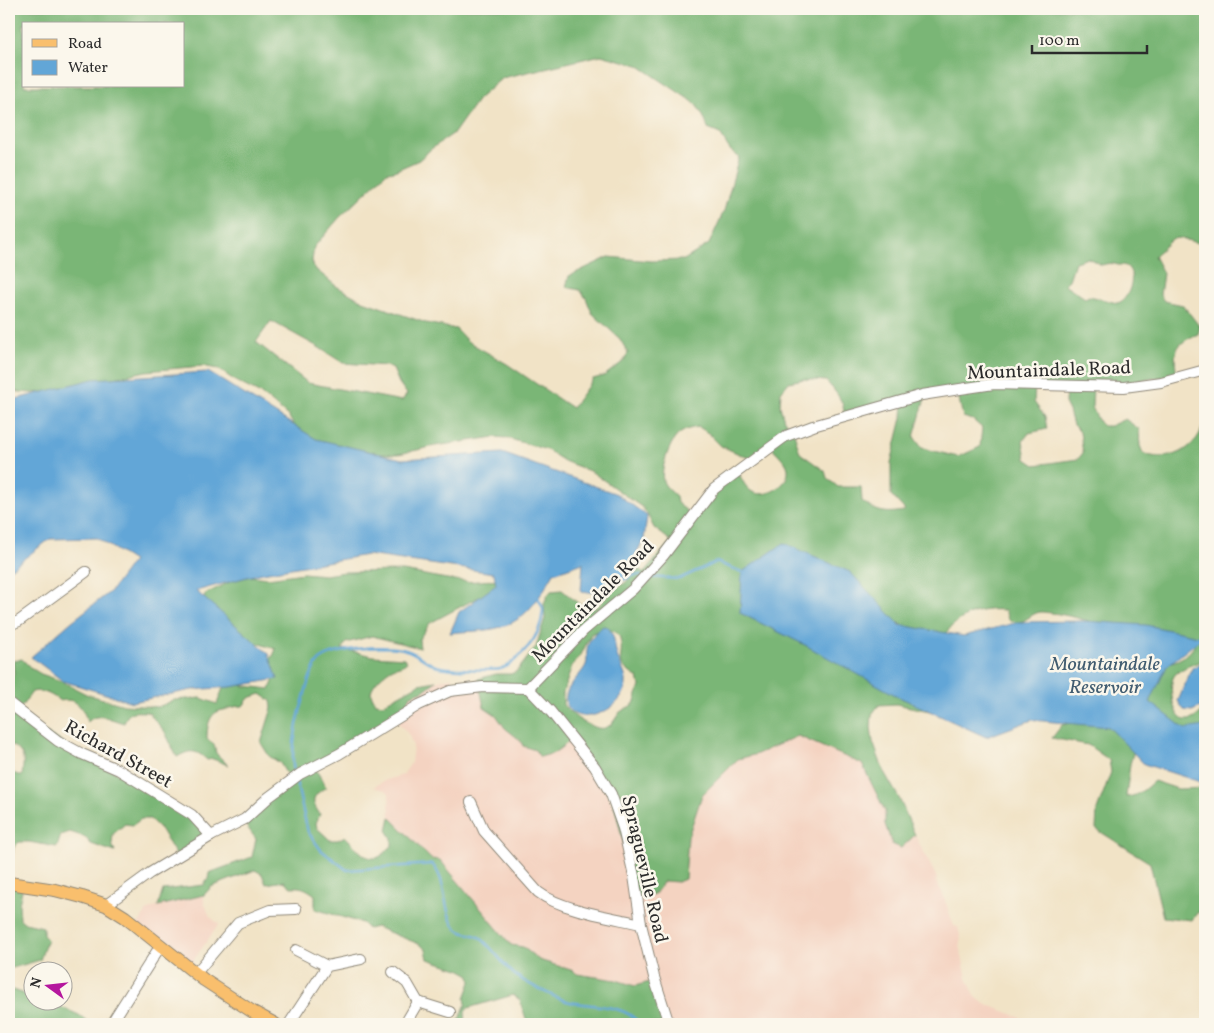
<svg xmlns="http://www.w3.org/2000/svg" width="1214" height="1033" viewBox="0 0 1214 1033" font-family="Vollkorn,serif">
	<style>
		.built { fill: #f4d3c1 }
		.forest { fill: #7ab676; stroke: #527050; fill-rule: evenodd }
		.water { fill: #62a6d7; stroke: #466881 }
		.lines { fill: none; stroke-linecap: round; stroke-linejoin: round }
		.stream { stroke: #62a6d7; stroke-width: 2.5 }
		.minor-casing { stroke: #8e8778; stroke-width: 12 }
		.major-casing { stroke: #8e8778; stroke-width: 14 }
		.minor { stroke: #fff; stroke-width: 10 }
		.major { stroke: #f9bf6d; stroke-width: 12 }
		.labels { text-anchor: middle; stroke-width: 5; stroke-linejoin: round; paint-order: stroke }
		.street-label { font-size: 19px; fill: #2b2b2b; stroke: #fbf7ec }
		.water-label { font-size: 20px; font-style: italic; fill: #415c70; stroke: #fbf7ec }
	</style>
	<rect width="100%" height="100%" fill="#fbf7ec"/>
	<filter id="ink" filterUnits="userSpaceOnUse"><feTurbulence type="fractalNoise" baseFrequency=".02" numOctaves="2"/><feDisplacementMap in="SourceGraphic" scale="10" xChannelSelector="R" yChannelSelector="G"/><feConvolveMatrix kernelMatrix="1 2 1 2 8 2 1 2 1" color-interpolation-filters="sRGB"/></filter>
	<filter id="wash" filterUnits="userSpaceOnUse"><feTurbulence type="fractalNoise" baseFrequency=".0096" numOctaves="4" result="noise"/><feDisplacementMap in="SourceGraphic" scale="20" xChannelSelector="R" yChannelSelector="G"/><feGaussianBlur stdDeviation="1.12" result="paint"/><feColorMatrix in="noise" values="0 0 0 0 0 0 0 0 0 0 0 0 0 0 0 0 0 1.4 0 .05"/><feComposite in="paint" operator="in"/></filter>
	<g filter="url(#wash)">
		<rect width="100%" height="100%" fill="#f1e3c6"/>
		<g class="built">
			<path d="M452 678 454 690 479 687 484 707 496 715 505 728 520 740 523 746 535 750 570 741 593 764 655 894 664 881 678 882 686 877 688 837 702 795 737 759 756 754 798 735 862 764 885 811V825L901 848 915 835 936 876 937 881 935 880 942 892 954 926 958 927 961 939 960 943H959L967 978 975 996 983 1003 1037 1024H665L653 981 635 986 616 980 577 974 574 971 539 960 523 947 511 945 440 861 431 859 390 817 389 793 385 790 373 787 386 780 403 775 411 763 413 746 409 735 398 722 411 695 423 691 438 680Z"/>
			<path d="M204 895V902L210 917 219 924 188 968 137 926 147 911 157 906Z"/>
		</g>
		<g class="forest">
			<path d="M9 9H1205V245L1179 238 1172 239 1154 256 1163 273 1160 295 1164 301 1183 305 1200 327 1198 334C1174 344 1173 352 1177 375L1093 387 1092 407 1099 422 1103 426H1110L1125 419 1139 429 1140 446 1143 453C1164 463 1191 453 1201 431 1203 427 1204 421 1205 416V660C1196 663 1180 668 1174 676 1168 686 1173 720 1186 720 1194 721 1200 713 1205 708V742L1153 721 1146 692 1163 665C1172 663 1187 657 1192 649 1194 647 1194 644 1194 641 1183 640 1171 640 1160 639 1120 634 1083 615 1043 612 1029 611 1025 629 1008 619L1005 610C979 608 961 614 944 635L914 630 890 619 939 713 896 704 879 705 872 714 871 727 873 742 884 772 899 798 915 835 901 848 892 844 885 824V811L862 764 798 736 757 754 738 759 702 795 688 837 685 879 678 882 664 881 655 894 637 897 611 793 570 741 554 753 540 757 535 750 523 746 520 740 505 728 496 715 484 707 478 679 496 674H511L517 671 536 647 545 618 544 604 547 596 551 591 562 590 584 608 589 610 597 607 615 589 625 583 638 569 644 573 671 541 654 528 647 514 643 508 592 472 564 461 547 450 507 438 495 437 435 446 399 454H378L373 451 371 454 302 437 288 416 261 394 237 382 218 369 202 366 146 371 55 391 32 393 9 391ZM24 24H184V86H24ZM601 55 638 65 684 96C697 102 704 115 708 129L720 134 730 150 739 157 724 211 709 244 684 260 651 261 609 257 569 276 566 287 580 290 586 298 592 313 620 339 628 353 624 361 604 376 593 379 572 408 507 364 467 341 456 329 426 323 363 301 336 286 314 268 312 261 314 247 339 218 387 172 394 171 419 160 431 149 454 133 478 99 502 78ZM1088 258 1102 265C1108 263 1112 263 1118 265 1122 265 1127 265 1129 269 1136 277 1128 302 1117 303L1089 296 1085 298 1064 284 1069 280 1075 262ZM271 321 318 347 343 363 387 366 393 369 399 383 407 394 402 401 308 383 256 342ZM804 379 826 381C835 391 844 400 844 414L903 401 902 418 891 463V495L905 510 904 511C886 514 877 513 862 501L861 487H838L827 478 825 471 800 453 794 433 784 420 780 406 781 392 789 382ZM1035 386H1066L1065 403 1069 411 1073 425 1080 432 1083 453 1078 459 1035 465 1026 459 1023 441 1029 433 1047 429 1045 417 1034 402ZM957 390 963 417 973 420 982 428 980 447 958 457 922 448 914 437 926 395ZM699 427 708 433 721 446 751 459 772 447C777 454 787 461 788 469 790 486 764 500 751 491 745 487 741 478 738 471L692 515 677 503 676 496C671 491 665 487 663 481 660 470 669 444 677 436 683 430 691 428 699 427ZM601 629 613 631 619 635C627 660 609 660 638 678L640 686 634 704 620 712 611 725 602 729C585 725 575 718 563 705V693L572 666 581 655 591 634Z"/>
			<path d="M403 571C422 574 442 579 462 581 475 583 488 578 501 582L494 591 475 599 430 623 419 639 420 648 372 636 346 643 342 649 373 656 404 658 407 662C403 666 398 666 393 668 385 672 372 684 371 692 371 696 374 700 376 703L383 704 419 684 436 681 423 691 411 695 402 711 315 768 326 787C312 796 310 801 320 814L316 823 317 828 330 840H338L345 836C353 843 365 863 379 857 383 855 388 849 392 846V838L387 830 390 817 431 859 440 860 511 945 523 947 539 960 574 971 577 974 616 980 635 986 653 981 665 1024H575L566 1019 552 1024 545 1022 532 1024 526 1019 520 1000 513 995 468 1008 465 1012 466 1024H457L466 1004 465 998 471 982 470 975 461 970 428 959 426 949 419 944 376 927 368 929 362 923 315 909V895C307 889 302 886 291 887L284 881 266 884 262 874 255 870 211 887 204 895 158 906 163 890 204 885 208 879 209 873 252 857 256 839 242 820 290 780 280 763 269 756 261 743 272 708 271 701 261 694 249 698 243 706C236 706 234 707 227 709 225 710 222 710 219 711 208 715 207 729 207 739L214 744 216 753 228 765 213 759 207 760C196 749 189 750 177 757L165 732 148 712C134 712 129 709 124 723 112 720 97 711 88 722 82 708 78 697 60 701 52 695 42 689 32 692L19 710 46 733 188 813 209 835 176 855 161 830 150 819H141L133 825 125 824 113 834 112 844 115 852 91 844 85 837 70 832 61 835 57 847 29 842H19L14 847 11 862 9 859V772L22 776C24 758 26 753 9 744V679L14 674 13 661 22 659 31 668 41 674 61 681 86 694 124 705 158 707 174 700 201 698 217 704 223 688 229 684 270 689 275 677 267 660 273 656 276 649 214 630 200 616 205 594 232 581 250 576 268 578 303 573 325 575 344 572Z"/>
			<path d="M1082 720 1103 722 1137 740 1130 764 1126 797C1137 797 1146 788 1154 781L1178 789 1205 788V910L1197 913 1192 920 1163 917 1150 863 1096 829 1097 810 1111 772 1109 760 1088 745 1052 738 1062 725Z"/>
			<path d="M9 883 23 886 19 904 20 919 25 923 43 927V935L47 939 40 960 9 969Z"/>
			<path d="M9 989 22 993 43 1005 61 1007 79 1015 91 1024H9Z"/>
		</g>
		<g class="water">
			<path d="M208 372 316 439 402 459 502 453 617 494 647 516 644 539 622 580 595 593 581 591 583 563 554 573C541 595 527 620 501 627 485 632 466 631 450 633L459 612 496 585 494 573 367 555 262 573 196 591 269 654 278 679 231 687 192 690 132 702 63 681 31 657 71 622 111 591 133 561 97 538 50 539 9 570V401L93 379Z"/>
			<path d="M784 543 850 572 900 625 964 636 1019 622 1084 621 1146 625 1203 637 1167 666 1150 702 1185 729 1205 726V788L1197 781 1144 764 1109 727 1032 720 986 737 899 697 805 645 740 613 742 572Z"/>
			<path d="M603 626 608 627C617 640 613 643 617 655 619 663 625 672 626 680 629 711 570 732 566 701 564 687 580 677 586 665 588 660 586 656 587 650 588 639 595 633 603 626Z"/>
			<path d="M1205 661V705L1192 711 1184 710 1178 701 1192 668Z"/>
		</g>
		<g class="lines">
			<g class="stream">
				<path d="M649 577 679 579 716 562 742 572"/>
				<path d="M622 580 635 575H641"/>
				<path d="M295 776C289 758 297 720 303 701 306 689 310 672 318 662 330 648 389 644 406 650 417 653 425 662 436 666 444 669 492 671 500 669 510 667 520 655 527 648 536 638 542 624 543 610 543 606 539 601 538 597"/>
				<path d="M296 781 308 832 321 850 347 870 432 864C447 880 442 905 453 924 459 935 468 932 479 937 487 941 505 967 515 975 526 983 557 999 570 1002 594 1007 623 1003 640 1024"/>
			</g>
		</g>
	</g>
	<g filter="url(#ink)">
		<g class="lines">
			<defs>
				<g id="minor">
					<path d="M9 625 19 621 86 572"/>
					<path d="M528 688 551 712 595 767 611 794 623 828 634 876 641 924 654 977 669 1024"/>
					<path d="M9 703 58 741 82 754 119 770 192 815 211 836"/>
					<path d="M471 802 484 831 538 892C561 910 611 917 641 924"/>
					<path d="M106 905 150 873 211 836 245 819 269 797 300 774 339 754 419 705 450 691 483 687 528 688 583 631 633 589 663 556 714 489 786 436 813 426 922 395 960 389 994 384 1124 387 1161 382 1205 370"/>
					<path d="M296 950 327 966"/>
					<path d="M393 972 407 983 418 1002"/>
					<path d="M196 973 238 923 270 910 296 909"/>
					<path d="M111 1024 161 945"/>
					<path d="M289 1024 327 966 361 959"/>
					<path d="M405 1024 418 1002 450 1012"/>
				</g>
				<path id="major" d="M9 883 55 890 82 897 106 905 125 917 204 980 253 1012 275 1024"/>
			</defs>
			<use href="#minor" class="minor-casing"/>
			<use href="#major" class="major-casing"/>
			<use href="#minor" class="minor"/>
			<use href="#major" class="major"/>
		</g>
	</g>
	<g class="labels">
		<g class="street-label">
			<text transform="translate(1049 369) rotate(-2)" y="7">Mountaindale Road</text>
			<text transform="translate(592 600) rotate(-45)" y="7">Mountaindale Road</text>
			<text transform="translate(119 753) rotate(29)" y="7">Richard Street</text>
			<text transform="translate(646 869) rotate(77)" y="7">Spragueville Road</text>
		</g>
		<g class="water-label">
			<text x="1105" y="670">Mountaindale<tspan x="1105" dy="23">Reservoir</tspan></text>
		</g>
	</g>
	<rect width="1214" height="1033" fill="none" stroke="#fbf7ec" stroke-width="30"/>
	<rect x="22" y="22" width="162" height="65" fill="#fbf7ec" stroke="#a8a59f"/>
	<rect x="32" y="39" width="25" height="8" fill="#f9bf6d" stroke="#a8a59f"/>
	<text x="68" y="48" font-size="15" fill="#2b2b2b">Road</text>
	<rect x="32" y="60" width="25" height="15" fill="#62a6d7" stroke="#a8a59f"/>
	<text x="68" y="72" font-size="15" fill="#2b2b2b">Water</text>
	<g transform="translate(48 986) rotate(285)"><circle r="24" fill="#fbf7ec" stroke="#a8a59f"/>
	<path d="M0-4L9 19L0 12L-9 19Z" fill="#b5179e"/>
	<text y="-8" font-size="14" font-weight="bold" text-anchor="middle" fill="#2b2b2b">N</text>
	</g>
	<path d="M1032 45v8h115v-8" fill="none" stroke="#2b2b2b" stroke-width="2.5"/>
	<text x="1039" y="45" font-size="15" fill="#2b2b2b" stroke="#fbf7ec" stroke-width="4" paint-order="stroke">100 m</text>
</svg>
